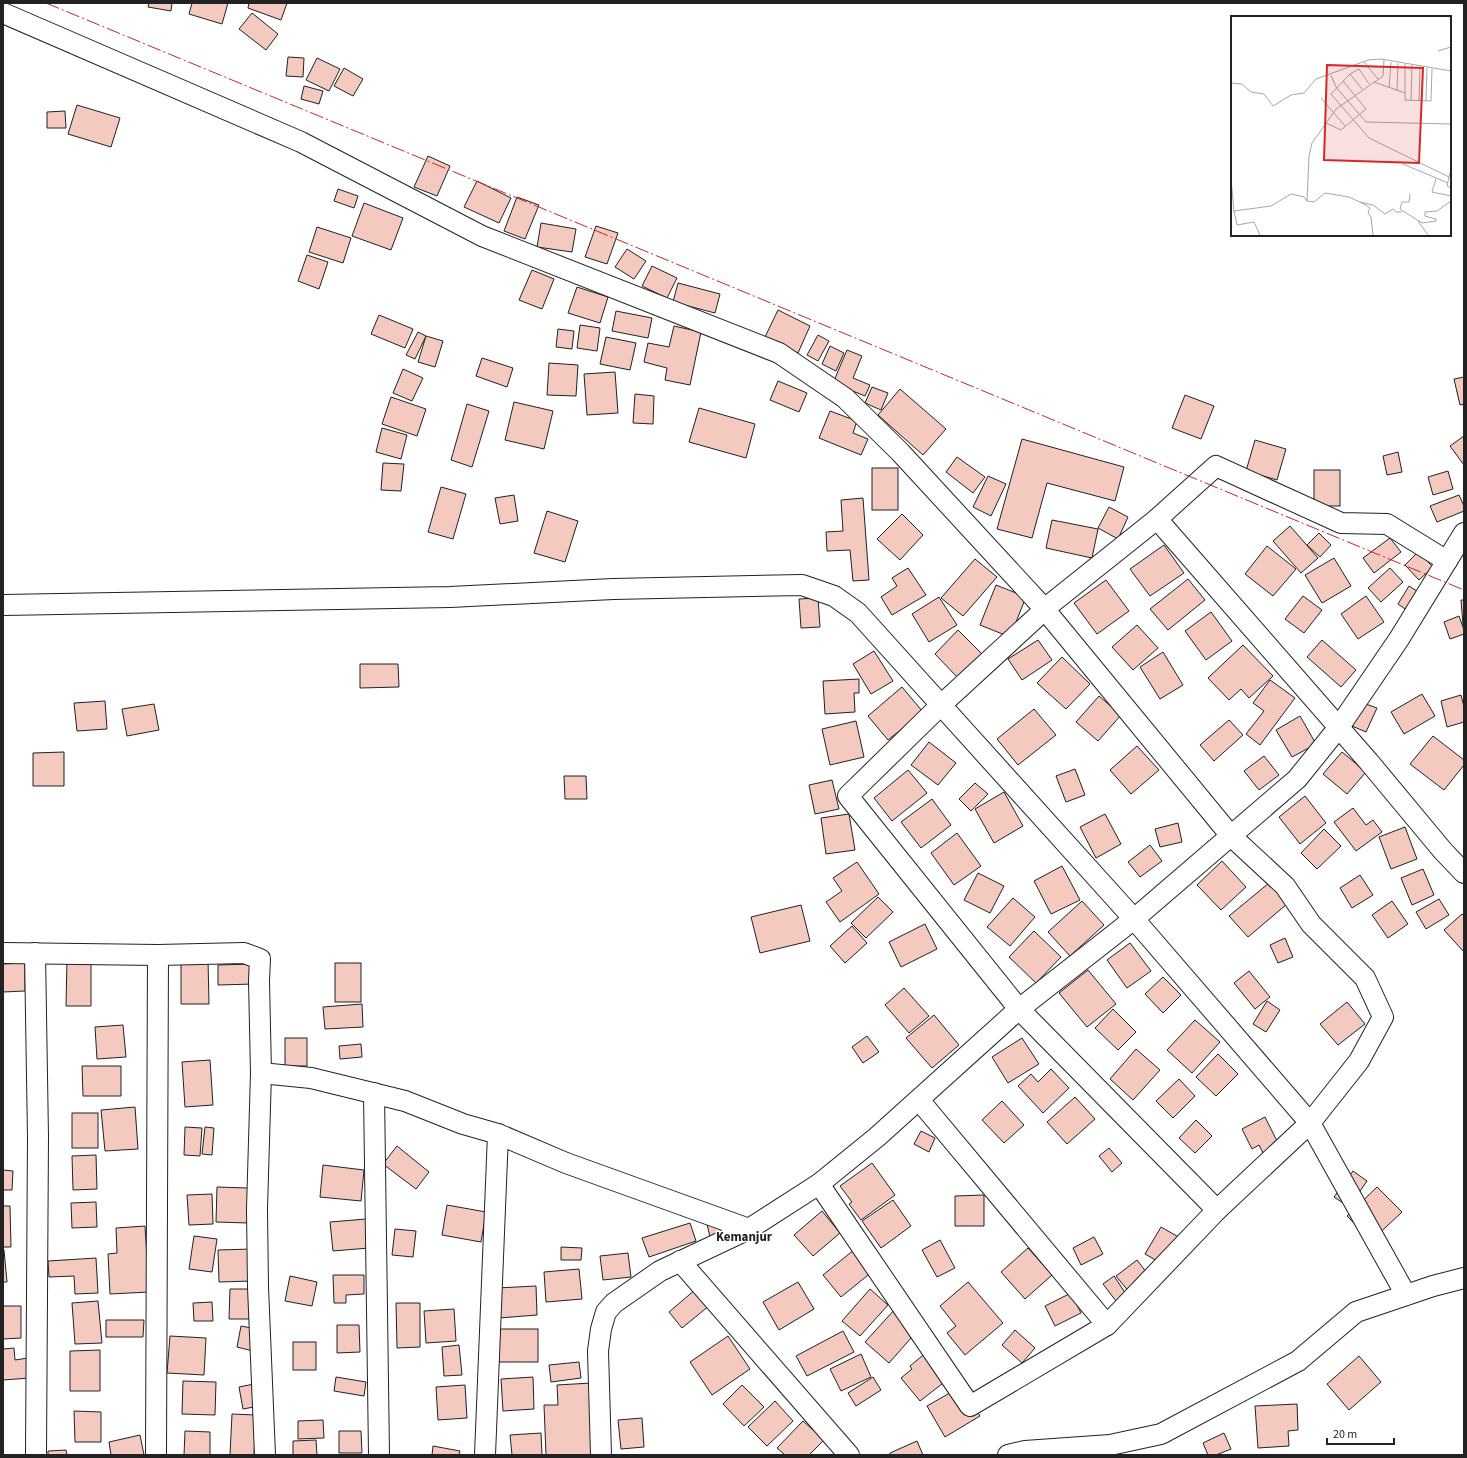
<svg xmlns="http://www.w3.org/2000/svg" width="1467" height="1458" viewBox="0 0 1467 1458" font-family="'Source Sans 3',sans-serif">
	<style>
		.building { fill: #f3c9c0; stroke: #222 }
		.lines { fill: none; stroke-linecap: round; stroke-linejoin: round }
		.street-casing { stroke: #222; stroke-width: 22 }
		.street { stroke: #fff; stroke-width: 20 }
		.power { stroke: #c62828; stroke-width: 1; stroke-dasharray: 14 3 2 3; stroke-linecap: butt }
		.labels { text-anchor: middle; stroke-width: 3; stroke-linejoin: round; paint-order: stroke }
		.quarter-label { font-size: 13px; font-weight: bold; fill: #222; stroke: #fff }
		.inset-road { fill: none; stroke: #a7a7a7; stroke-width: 1 }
		.view { fill: #d62828; fill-opacity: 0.15; stroke: #d62828; stroke-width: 2 }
		.inset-edge { fill: none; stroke: #222; stroke-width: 2 }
	</style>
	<rect width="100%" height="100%" fill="#fff"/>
	<g class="building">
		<path d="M149 3H172L171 11 148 7Z"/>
		<path d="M192 3H228L222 24 189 14Z"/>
		<path d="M249 3H287L281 20 248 8Z"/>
		<path d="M252 13 278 34 266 50 239 29Z"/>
		<path d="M288 57 304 58 303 77 286 76Z"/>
		<path d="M317 58 340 69 329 91 306 80Z"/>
		<path d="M344 68 363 79 353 96 334 86Z"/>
		<path d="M304 86 323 91 319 104 301 99Z"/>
		<path d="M77 105 120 118 111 147 68 134Z"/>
		<path d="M65 111 66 128H47V112Z"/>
		<path d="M428 156 450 166 437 196 414 187Z"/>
		<path d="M477 181 511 198 499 223 464 207Z"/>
		<path d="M338 189 358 196 354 208 334 201Z"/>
		<path d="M517 197 539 205 525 239 504 231Z"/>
		<path d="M364 203 403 218 391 250 352 236Z"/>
		<path d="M541 223 576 229 572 252 537 247Z"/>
		<path d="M596 226 618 233 607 264 585 257Z"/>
		<path d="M317 227 351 238 343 263 309 252Z"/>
		<path d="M627 249 646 261 634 279 615 267Z"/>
		<path d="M307 255 328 262 319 289 298 281Z"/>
		<path d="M652 266 677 278 667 298 642 286Z"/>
		<path d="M532 270 554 279 542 309 519 300Z"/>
		<path d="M678 283 720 294 715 313 673 302Z"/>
		<path d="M577 287 608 297 600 323 568 313Z"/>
		<path d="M778 310 810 326 798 353 765 337Z"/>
		<path d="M616 311 652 318 648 338 612 331Z"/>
		<path d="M379 315 413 329 405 348 371 334Z"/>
		<path d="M580 325 600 328 597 351 577 348Z"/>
		<path d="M674 326 701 332 690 385 665 380 667 368 644 362 648 343 669 347Z"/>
		<path d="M558 329 574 331 572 349 556 347Z"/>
		<path d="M418 332 426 336 415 359 406 355Z"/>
		<path d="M818 335 829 341 818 361 807 355Z"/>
		<path d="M426 336 443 341 435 367 418 362Z"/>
		<path d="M606 337 636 343 630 370 600 364Z"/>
		<path d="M830 346 844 353 836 371 822 364Z"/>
		<path d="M847 350 862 356 853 378 870 385 865 396 833 383Z"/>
		<path d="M482 358 513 368 507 387 476 376Z"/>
		<path d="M549 363 578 365 576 396 547 395Z"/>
		<path d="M403 369 423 378 412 401 393 393Z"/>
		<path d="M615 372 618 413 587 415 584 374Z"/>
		<path d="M1464 377V404L1460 405 1454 379Z"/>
		<path d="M778 381 807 393 799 412 770 400Z"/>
		<path d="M872 387 888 393 881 410 865 403Z"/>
		<path d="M900 389 946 429 923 455 878 415Z"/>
		<path d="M635 394 654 396 653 424 633 423Z"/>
		<path d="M1185 395 1214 406 1201 439 1172 428Z"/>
		<path d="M391 397 426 409 417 436 382 424Z"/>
		<path d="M514 402 553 411 544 449 505 440Z"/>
		<path d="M467 404 489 411 472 467 451 460Z"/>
		<path d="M699 408 755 424 746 458 689 442Z"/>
		<path d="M830 411 857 421 853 433 868 439 861 455 819 438Z"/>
		<path d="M382 428 407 435 401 459 376 452Z"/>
		<path d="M1464 436V465L1450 446Z"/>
		<path d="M1022 439 1124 467 1115 501 1047 483 1032 538 997 529Z"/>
		<path d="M1255 440 1286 449 1277 480 1246 471Z"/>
		<path d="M1398 452 1402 472 1387 475 1383 456Z"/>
		<path d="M957 457 985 477 973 493 946 472Z"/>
		<path d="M383 463 404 464 401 491 381 490Z"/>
		<rect x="872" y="468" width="26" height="42"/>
		<rect x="1314" y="470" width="26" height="36"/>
		<path d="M1448 471 1453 489 1433 495 1428 477Z"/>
		<path d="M988 476 1006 484 991 516 973 507Z"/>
		<path d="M441 487 466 494 453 539 428 532Z"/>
		<path d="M514 495 518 521 500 524 495 498Z"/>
		<path d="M1459 495 1464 506V511L1437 522 1430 506Z"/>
		<path d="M863 498 869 580 853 581 850 550 827 551 826 532 843 531 841 500Z"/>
		<path d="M1109 507 1128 517 1118 539 1098 528Z"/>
		<path d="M547 511 578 521 565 562 534 553Z"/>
		<path d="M902 514 923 535 900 560 877 539Z"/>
		<path d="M1052 520 1098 529 1092 558 1046 548Z"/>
		<path d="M1290 526 1318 558 1301 573 1273 541Z"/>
		<path d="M1319 533 1331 545 1320 557 1307 545Z"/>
		<path d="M1390 538 1401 552 1374 573 1363 558Z"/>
		<path d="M1164 545 1184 573 1150 596 1130 569Z"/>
		<path d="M1267 546 1296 569 1273 596 1245 574Z"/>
		<path d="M1418 552 1433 567 1419 580 1405 565Z"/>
		<path d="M1334 558 1351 586 1322 603 1305 575Z"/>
		<path d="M975 559 997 577 963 616 941 598Z"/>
		<path d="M908 568 926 595 892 615 881 597 897 586 892 578Z"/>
		<path d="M1390 568 1403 582 1381 602 1368 588Z"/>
		<path d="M1188 579 1205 600 1168 630 1150 609Z"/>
		<path d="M1106 580 1129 611 1097 634 1074 603Z"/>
		<path d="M996 585 1026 597 1010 637 980 625Z"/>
		<path d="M1409 586 1420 593 1408 611 1398 604Z"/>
		<path d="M1303 596 1322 610 1304 633 1285 619Z"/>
		<path d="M1366 596 1384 622 1358 639 1341 614Z"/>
		<path d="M939 597 957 625 929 642 912 614Z"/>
		<path d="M818 598 820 627 801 628 799 599Z"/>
		<path d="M1461 600H1464V625H1463Z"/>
		<path d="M1211 612 1232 641 1206 660 1185 631Z"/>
		<path d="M1459 616 1464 630V634L1450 639 1444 622Z"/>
		<path d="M1137 625 1158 648 1133 670 1112 647Z"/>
		<path d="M958 630 983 655 959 679 935 654Z"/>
		<path d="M1038 640 1052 660 1022 680 1008 659Z"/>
		<path d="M1322 640 1356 670 1341 687 1307 657Z"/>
		<path d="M1243 645 1273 676 1249 698 1241 689 1229 700 1208 678Z"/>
		<path d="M874 651 893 681 871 694 853 664Z"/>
		<path d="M1163 652 1183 685 1160 699 1140 667Z"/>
		<path d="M1062 657 1090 684 1066 709 1037 683Z"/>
		<path d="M360 664H398L399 687 360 688Z"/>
		<path d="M859 679V693H854L855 712 825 714 823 681Z"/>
		<path d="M1270 680 1295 698 1260 745 1246 734 1264 711 1253 703Z"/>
		<path d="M902 687 923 712 888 740 868 716Z"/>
		<path d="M1422 694 1435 716 1404 734 1391 712Z"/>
		<path d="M1461 695 1464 707V722L1447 727 1441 701Z"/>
		<path d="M1099 696 1121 715 1098 741 1076 722Z"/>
		<path d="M105 701 107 729 77 731 74 703Z"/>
		<path d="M1363 703 1377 708 1366 732 1352 726Z"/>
		<path d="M154 704 159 730 127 736 122 709Z"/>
		<path d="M1034 709 1056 735 1018 765 997 739Z"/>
		<path d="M1300 716 1316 744 1292 757 1276 730Z"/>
		<path d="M1229 720 1243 735 1214 761 1200 745Z"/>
		<path d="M856 721 864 757 830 765 822 729Z"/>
		<path d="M1433 736 1464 760V765L1444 790 1410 764Z"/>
		<path d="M929 742 956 763 938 785 911 765Z"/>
		<path d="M1137 746 1159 770 1131 794 1110 770Z"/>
		<path d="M64 752V786H33V753Z"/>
		<path d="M1342 752 1366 772 1347 794 1323 774Z"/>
		<path d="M1264 756 1279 775 1259 790 1244 771Z"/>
		<path d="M1075 769 1085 795 1066 802 1056 776Z"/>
		<path d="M908 770 927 793 892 821 874 798Z"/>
		<path d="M564 776H586L587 799H565Z"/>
		<path d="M832 780 839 809 815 814 809 785Z"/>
		<path d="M975 783 988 794 971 811 959 799Z"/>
		<path d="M1004 792 1023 826 994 843 975 809Z"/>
		<path d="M1305 796 1326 823 1300 844 1279 817Z"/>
		<path d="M932 799 951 825 921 848 901 822Z"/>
		<path d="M1353 808 1366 825 1373 820 1382 832 1356 851 1334 822Z"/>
		<path d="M849 814 855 850 826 854 821 818Z"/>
		<path d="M1105 814 1121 844 1096 858 1080 827Z"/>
		<path d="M1178 823 1182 842 1160 847 1155 829Z"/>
		<path d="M1405 827 1417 859 1391 869 1379 837Z"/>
		<path d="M1324 829 1341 846 1317 869 1301 853Z"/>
		<path d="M957 833 981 866 954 885 931 853Z"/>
		<path d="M1150 845 1162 861 1140 877 1128 862Z"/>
		<path d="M1222 861 1246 887 1221 910 1197 885Z"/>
		<path d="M857 862 879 894 840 922 826 902 842 891 833 878Z"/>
		<path d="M1062 866 1080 900 1051 914 1034 881Z"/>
		<path d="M1423 869 1434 895 1412 905 1401 878Z"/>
		<path d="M978 873 1004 886 990 913 964 900Z"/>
		<path d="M1360 875 1373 895 1352 908 1340 888Z"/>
		<path d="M1269 883 1287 904 1248 937 1229 916Z"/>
		<path d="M878 897 893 912 866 938 851 923Z"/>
		<path d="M1013 898 1035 917 1010 946 987 927Z"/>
		<path d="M1439 899 1449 915 1426 929 1416 912Z"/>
		<path d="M1082 901 1104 925 1070 956 1048 932Z"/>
		<path d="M1392 901 1408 924 1388 938 1372 915Z"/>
		<path d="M801 905 810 941 760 953 751 917Z"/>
		<path d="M1462 914 1464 916V952L1444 930Z"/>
		<path d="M925 924 937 949 901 967 889 942Z"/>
		<path d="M852 926 867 943 845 963 830 946Z"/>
		<path d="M1034 931 1061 957 1036 983 1009 957Z"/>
		<path d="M1285 938 1293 957 1278 963 1270 945Z"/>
		<path d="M1130 943 1151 971 1127 988 1107 960Z"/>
		<path d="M181 959H208L209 1004H181Z"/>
		<path d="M67 960 91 961V1006H66Z"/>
		<path d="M25 963V991L3 992V964Z"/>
		<rect x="335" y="963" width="26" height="39"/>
		<path d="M253 964 254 984 218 985V965Z"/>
		<path d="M1088 970 1116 1004 1087 1027 1059 993Z"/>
		<path d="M1249 971 1270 997 1255 1009 1234 983Z"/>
		<path d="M1163 977 1181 995 1163 1013 1145 994Z"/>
		<path d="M904 988 929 1016 909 1033 885 1005Z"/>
		<path d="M1267 1001 1280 1010 1266 1032 1253 1024Z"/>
		<path d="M1347 1002 1365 1024 1338 1045 1320 1024Z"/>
		<path d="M362 1004 363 1027 325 1029 323 1007Z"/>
		<path d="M1113 1009 1136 1032 1118 1050 1095 1028Z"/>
		<path d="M934 1015 959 1045 932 1068 906 1038Z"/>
		<path d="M1195 1020 1220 1042 1192 1073 1167 1050Z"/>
		<path d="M123 1025 126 1057 97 1059 95 1027Z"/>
		<path d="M867 1036 879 1052 863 1063 852 1047Z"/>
		<rect x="285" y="1038" width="22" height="28"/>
		<path d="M1022 1038 1039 1064 1008 1083 992 1057Z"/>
		<path d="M361 1044 362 1057 340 1059 339 1046Z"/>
		<path d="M1136 1049 1160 1070 1133 1100 1110 1079Z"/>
		<path d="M1218 1054 1238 1074 1216 1096 1196 1077Z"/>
		<path d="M210 1060 213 1105 185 1107 182 1062Z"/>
		<path d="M82 1066H121V1096H83Z"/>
		<path d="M1051 1069 1069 1088 1043 1113 1018 1086 1031 1074 1038 1082Z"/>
		<path d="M1179 1079 1195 1096 1173 1118 1156 1101Z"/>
		<path d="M1075 1097 1095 1119 1067 1144 1047 1122Z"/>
		<path d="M1002 1101 1024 1125 1004 1143 982 1120Z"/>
		<path d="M135 1107 138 1149 105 1151 101 1110Z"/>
		<rect x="72" y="1113" width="26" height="35"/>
		<path d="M1265 1117 1280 1147 1264 1155 1259 1145 1252 1149 1242 1129Z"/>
		<path d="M1196 1120 1212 1136 1195 1153 1179 1138Z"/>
		<path d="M185 1127 202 1128 200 1156 184 1155Z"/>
		<path d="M205 1127 214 1128 212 1155 202 1154Z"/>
		<path d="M921 1131 935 1138 929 1152 914 1144Z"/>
		<path d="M397 1146 429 1172 416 1189 383 1164Z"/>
		<path d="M1109 1148 1122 1163 1112 1172 1099 1156Z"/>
		<path d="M96 1155 97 1189 73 1190 72 1156Z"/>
		<path d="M872 1163 895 1195 861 1220 849 1204 852 1202 840 1186Z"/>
		<path d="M323 1165 364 1170 361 1201 320 1197Z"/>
		<path d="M3 1170 13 1171 12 1190H3Z"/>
		<path d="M1353 1171 1367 1181 1349 1207 1334 1197Z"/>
		<path d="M217 1187 248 1188V1223L216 1222Z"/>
		<path d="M1377 1187 1402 1212 1371 1241 1347 1216Z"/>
		<path d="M212 1194 213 1224 189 1225 187 1195Z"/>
		<path d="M984 1195V1226H955V1196Z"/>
		<path d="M893 1200 911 1226 881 1248 862 1221Z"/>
		<path d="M96 1202 97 1227 72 1228 71 1203Z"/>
		<path d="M447 1205 486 1212 481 1242 442 1235Z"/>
		<path d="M3 1206H10L11 1247H3Z"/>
		<path d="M822 1211 840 1233 813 1256 794 1235Z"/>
		<path d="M723 1216 727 1233 710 1237 706 1220Z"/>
		<path d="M366 1219 369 1248 333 1251 330 1222Z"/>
		<path d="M690 1223 696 1241 649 1257 642 1238Z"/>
		<path d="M145 1226 149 1292 110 1294 108 1254 117 1253 116 1228Z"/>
		<path d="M1161 1227 1182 1239 1166 1266 1145 1254Z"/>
		<path d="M395 1229 416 1231 413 1257 392 1255Z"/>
		<path d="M194 1236 217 1239 212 1272 189 1269Z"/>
		<path d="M1094 1237 1103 1254 1081 1265 1073 1248Z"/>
		<path d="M940 1240 955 1268 937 1277 922 1250Z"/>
		<path d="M561 1247 582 1248 581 1260H561Z"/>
		<path d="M1028 1248 1052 1275 1025 1299 1001 1272Z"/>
		<path d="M252 1249 253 1281 219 1282 218 1250Z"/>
		<path d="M855 1249 873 1271 841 1297 823 1275Z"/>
		<path d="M3 1250H4L7 1282H3Z"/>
		<path d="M628 1253 631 1277 603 1280 600 1256Z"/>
		<path d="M96 1258 98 1293 75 1294 74 1276 49 1277 48 1261Z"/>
		<path d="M1137 1260 1150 1277 1130 1293 1116 1276Z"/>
		<path d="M579 1269 582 1299 546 1302 544 1272Z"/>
		<path d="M333 1275H364V1294L346 1295V1303H334Z"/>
		<path d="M290 1276 317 1282 312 1306 285 1301Z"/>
		<path d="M1114 1276 1126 1294 1116 1301 1103 1284Z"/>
		<path d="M798 1282 814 1309 779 1330 763 1302Z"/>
		<path d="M968 1282 1003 1323 965 1355 947 1333 956 1326 940 1306Z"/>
		<path d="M536 1286 537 1315 499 1318 497 1288Z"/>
		<path d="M230 1289H255V1319H229Z"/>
		<path d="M696 1289 710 1305 682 1328 669 1312Z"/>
		<path d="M870 1289 888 1305 860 1336 842 1321Z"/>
		<path d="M1071 1293 1081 1313 1055 1326 1045 1306Z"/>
		<path d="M98 1301 102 1343 75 1344 72 1303Z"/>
		<path d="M212 1302 213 1321H194L193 1303Z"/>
		<path d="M396 1303H420V1347L397 1348Z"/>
		<path d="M3 1306H21V1338L3 1339Z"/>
		<path d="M896 1308 919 1329 889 1363 865 1342Z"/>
		<path d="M454 1309 456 1341 426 1343 424 1311Z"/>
		<path d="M106 1320H144L143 1337H106Z"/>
		<path d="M337 1325H359L360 1352 337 1353Z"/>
		<path d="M241 1326 257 1329 253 1351 237 1347Z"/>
		<rect x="498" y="1329" width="40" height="33"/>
		<path d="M1015 1330 1035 1348 1022 1363 1002 1345Z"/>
		<path d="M843 1331 854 1352 807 1376 796 1356Z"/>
		<path d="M170 1336 206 1338 204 1375 167 1373Z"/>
		<path d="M728 1336 750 1369 712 1395 690 1362Z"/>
		<rect x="293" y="1342" width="23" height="28"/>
		<path d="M459 1345 462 1375 444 1376 442 1347Z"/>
		<path d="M934 1346 956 1373 920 1401 901 1378 912 1369 910 1366Z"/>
		<path d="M14 1348 15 1360 28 1358 30 1378 3 1380V1349Z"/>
		<path d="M100 1350V1391H70V1351Z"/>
		<path d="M861 1354 871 1377 841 1391 830 1369Z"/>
		<path d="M1359 1356 1381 1382 1349 1410 1327 1384Z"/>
		<path d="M579 1362 581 1378 551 1382 549 1365Z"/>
		<path d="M336 1377 366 1382 364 1396 334 1391Z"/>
		<path d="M533 1377 534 1409 503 1411 501 1379Z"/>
		<path d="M873 1377 881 1390 856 1406 848 1393Z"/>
		<path d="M183 1381 216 1382 215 1415 182 1414Z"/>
		<path d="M591 1383 594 1455H546L544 1405H558L557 1385Z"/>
		<path d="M254 1384 259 1406 243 1409 239 1387Z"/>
		<path d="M465 1385 467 1418 438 1420 436 1387Z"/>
		<path d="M742 1385 764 1407 744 1426 723 1404Z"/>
		<path d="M962 1386 980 1416 945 1437 927 1406Z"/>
		<path d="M775 1401 793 1421 767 1446 748 1427Z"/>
		<path d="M1297 1404 1298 1430 1288 1431 1289 1446 1258 1448 1255 1406Z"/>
		<path d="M74 1411 101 1412V1442H75Z"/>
		<path d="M232 1414 256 1415 254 1455H230Z"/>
		<path d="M642 1418 644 1447 621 1449 618 1420Z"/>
		<path d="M323 1420 324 1438 298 1439V1421Z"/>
		<path d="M803 1421 824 1440 809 1455H785L777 1448Z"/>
		<path d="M185 1431 210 1432V1455H184Z"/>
		<path d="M339 1431H361L362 1453H339Z"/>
		<path d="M541 1433 542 1455H512L510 1435Z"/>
		<path d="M1224 1433 1231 1449 1216 1455H1208L1203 1443Z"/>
		<path d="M140 1435 144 1455H111L109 1442Z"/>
		<path d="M316 1440 317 1455H293V1441Z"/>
		<path d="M917 1441 923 1455H890V1453Z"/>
		<path d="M433 1446 460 1451 459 1455H432Z"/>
		<path d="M66 1450 67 1455H48V1451Z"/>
	</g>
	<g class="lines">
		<defs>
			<g id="street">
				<path d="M3 13 301 142 482 236 779 353 845 398 900 452 1041 605 1231 836 1285 886 1311 924 1365 978 1383 1017 1359 1061 1310 1123 1217 1210 1107 1325 970 1406 819 1184"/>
				<path d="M1157 519 1369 762 1443 851 1464 873"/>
				<path d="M3 605 450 597 613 589 802 585 834 596 858 613 1134 919 1310 1123 1406 1295"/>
				<path d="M3 953 158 955 244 953 260 959 259 981 261 1073 311 1078 405 1101 463 1124 498 1134 566 1163 749 1229"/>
				<path d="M35 953 38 1137 36 1455"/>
				<path d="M261 1073 257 1209 258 1287 265 1455"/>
				<path d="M374 1093 379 1455"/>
				<path d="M919 1100 1107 1325"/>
				<path d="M1217 1210 1019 1009 848 796 941 705 1053 602 1157 519 1216 466 1341 523 1387 524 1447 561"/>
				<path d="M680 1261 849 1455"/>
				<path d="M156 1455 158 955"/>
				<path d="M485 1455 498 1134"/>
				<path d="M601 1455 598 1351 601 1329 606 1312 614 1303 660 1271 749 1229 819 1184 877 1137 1019 1009 1134 919 1297 779 1339 727 1399 639 1464 533"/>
				<path d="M1008 1455 1025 1451 1110 1445 1161 1434 1298 1361 1356 1312 1433 1286 1464 1278"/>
			</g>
		</defs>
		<use href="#street" class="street-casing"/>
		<use href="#street" class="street"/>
		<path class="power" d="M46 3 1464 590"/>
	</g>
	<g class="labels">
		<g class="quarter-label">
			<text x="744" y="1241">Kemanjur</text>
		</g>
	</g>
	<g transform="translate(1231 16)">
		<rect width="220" height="220" fill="#fff"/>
		<path class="inset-road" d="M207 35 220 31M133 46 147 63M119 58 131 73M100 59 105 71 135 106 220 108M143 66 174 77V84L200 85 201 53M0 67 11 68 20 76 33 78 42 90 60 79 73 77 85 63 137 44 150 43 220 55M138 68 128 53 119 58 100 78 138 122 218 161 220 153M158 72 160 46M166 75 167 47M174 77V48M90 82 114 110M180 84 181 49M188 85 189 51M195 85 196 52M95 107 110 114 135 93 112 65M172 148 217 167M218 161 216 170 220 172M0 163 3 195 40 190 60 178 73 181 76 185 78 140 81 127 105 93 152 60 153 44M205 163 201 176 220 180M179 178 178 186H171L169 193 191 207 205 205V203L194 200V196L206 195 220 185M76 185 83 186 94 177 118 181 135 189 139 192 137 197 140 201 142 219M129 186 142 189 154 198 162 193 165 196H171M3 195 6 209 23 206 29 219M187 205 197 219"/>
		<path class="view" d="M96 49 192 52 188 147 93 144Z"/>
		<rect width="220" height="220" class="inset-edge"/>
	</g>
	<rect width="1467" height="1458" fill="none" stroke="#222222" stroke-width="8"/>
	<path d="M1327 1438v6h67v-6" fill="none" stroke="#222222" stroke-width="2"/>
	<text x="1333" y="1438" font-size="12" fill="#222222" stroke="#ffffff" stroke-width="3" paint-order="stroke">20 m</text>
</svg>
